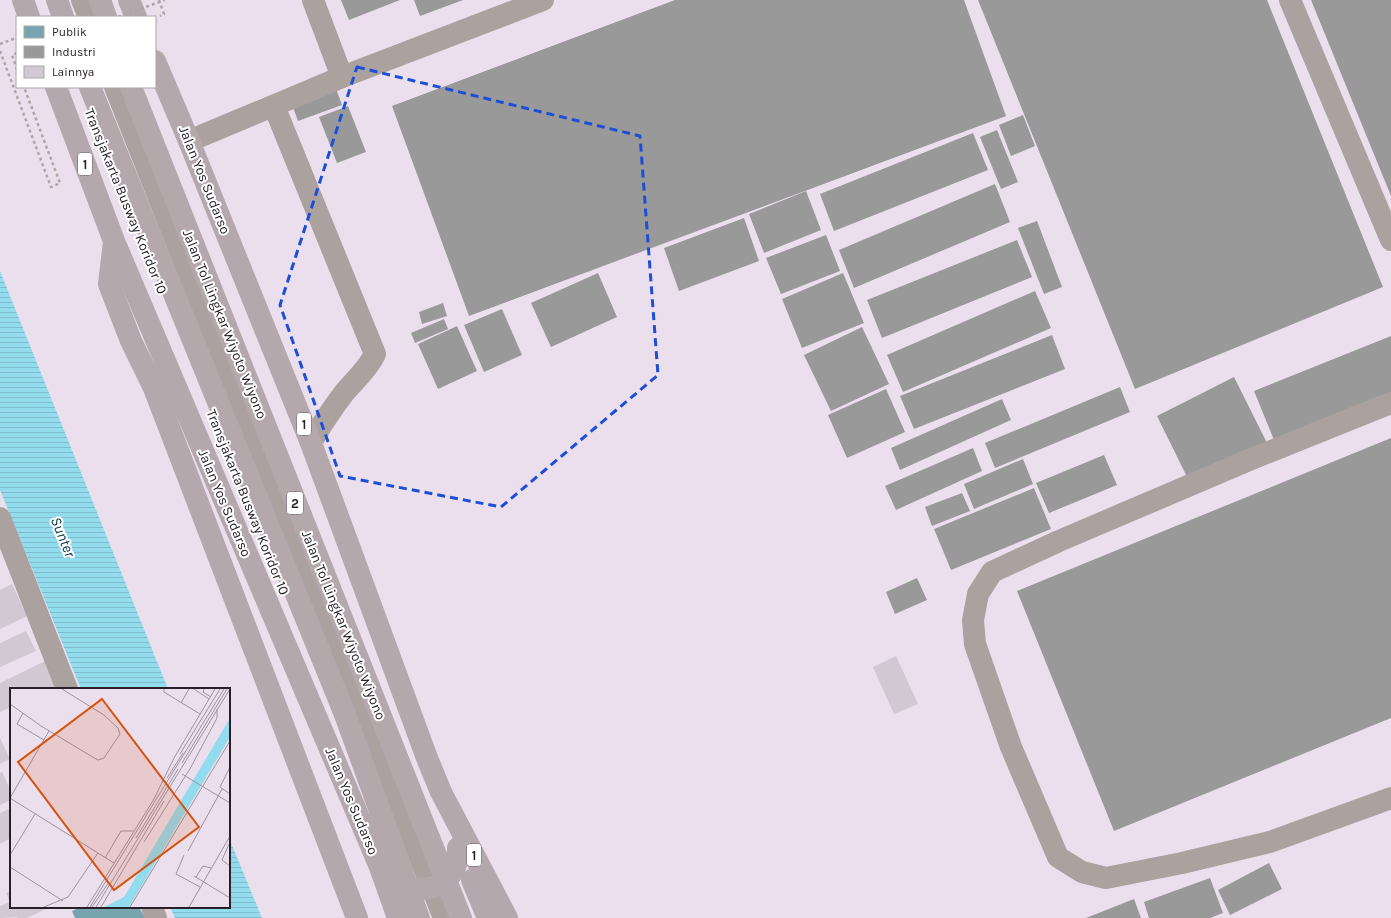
<svg xmlns="http://www.w3.org/2000/svg" width="1391" height="918" viewBox="0 0 1391 918" font-family="Karla,sans-serif">
	<style>
		.water { fill: url(#water-rules) }
		.public { fill: #76a5af }
		.industry { fill: #999 }
		.building { fill: #d2c8d4 }
		.lines { fill: none; stroke-linecap: round; stroke-linejoin: round }
		.path { stroke: #afa5a7; stroke-width: 2.5; stroke-dasharray: 3 3; stroke-linecap: butt }
		.minor { stroke: #aba29f; stroke-width: 22 }
		.highway { stroke: #b4a8ad; stroke-width: 22 }
		.path-bridge { stroke: #afa5a7; stroke-width: 2.5; stroke-dasharray: 3 3; stroke-linecap: butt }
		.highway-bridge { stroke: #b4a8ad; stroke-width: 22 }
		.marked { fill: none; stroke: #1d4ed8; stroke-width: 3; stroke-dasharray: 8 5; stroke-linejoin: round }
		.labels { text-anchor: middle; stroke-width: 4; stroke-linejoin: round; paint-order: stroke }
		.shield { fill: #fff; stroke: #686369; stroke-width: 1 }
		.shield-label { font-size: 13px; font-weight: bold; fill: #282029 }
		.street-label { font-size: 14px; fill: #282029; stroke: #fff }
		.water-label { font-size: 15px; font-style: italic; fill: #013840; stroke: #fff }
		.inset-road { fill: none; stroke: #9d939f; stroke-width: 1 }
		.view { fill: #d5530f; fill-opacity: 0.15; stroke: #d5530f; stroke-width: 2 }
		.inset-edge { fill: none; stroke: #282029; stroke-width: 2 }
	</style>
	<defs>
		<pattern id="water-rules" width="6" height="5" patternUnits="userSpaceOnUse"><rect width="6" height="5" fill="#93dcee"/><path d="M0 2.5h6" fill="none" stroke="#7fbccc"/></pattern>
	</defs>
	<rect width="100%" height="100%" fill="#ebdfee"/>
	<g class="water">
		<path d="M0 271 168 689H81L0 490Z"/>
		<path d="M229 838 262 918H175L170 907H229Z"/>
	</g>
	<path class="public" d="M81 907H139L145 918H75L72 911Z"/>
	<g class="industry">
		<path d="M341 0H400L349 20Z"/>
		<path d="M414 0H463L420 16Z"/>
		<path d="M675 0H964L1006 116 469 316 392 106Z"/>
		<path d="M978 0H1267L1383 287 1135 389Z"/>
		<path d="M1311 0H1391V196Z"/>
		<path d="M335 86 342 105 298 121 291 102Z"/>
		<path d="M348 106 366 152 337 163 319 117Z"/>
		<path d="M1023 115 1035 146 1011 156 999 125Z"/>
		<path d="M997 130 1018 182 1001 189 980 137Z"/>
		<path d="M973 133 988 170 834 231 820 194Z"/>
		<path d="M995 184 1010 222 854 288 839 250Z"/>
		<path d="M806 191 821 230 764 253 749 214Z"/>
		<path d="M744 218 759 261 679 291 664 248Z"/>
		<path d="M1037 221 1062 287 1044 294 1018 228Z"/>
		<path d="M826 235 840 271 781 294 766 258Z"/>
		<path d="M1017 240 1032 277 882 338 867 300Z"/>
		<path d="M598 273 617 317 551 347 531 303Z"/>
		<path d="M843 273 864 323 802 348 782 299Z"/>
		<path d="M1035 291 1051 328 903 392 887 355Z"/>
		<path d="M443 303 447 316 422 324 419 312Z"/>
		<path d="M502 309 522 355 484 372 464 325Z"/>
		<path d="M444 319 448 329 415 343 411 333Z"/>
		<path d="M457 326 477 371 438 389 418 344Z"/>
		<path d="M862 327 889 384 831 411 804 355Z"/>
		<path d="M1052 335 1065 369 914 429 900 396Z"/>
		<path d="M1391 336V392L1274 440 1254 391Z"/>
		<path d="M1234 377 1268 445 1191 485 1157 416Z"/>
		<path d="M1120 387 1130 412 995 468 985 443Z"/>
		<path d="M886 389 905 432 847 458 828 415Z"/>
		<path d="M1002 399 1011 420 900 470 891 448Z"/>
		<path d="M1391 438V718L1114 831 1017 591Z"/>
		<path d="M973 448 982 471 896 510 885 486Z"/>
		<path d="M1104 455 1117 485 1049 513 1036 483Z"/>
		<path d="M1023 459 1033 484 974 509 964 484Z"/>
		<path d="M1034 488 1051 529 951 570 934 529Z"/>
		<path d="M962 493 970 511 932 526 925 507Z"/>
		<path d="M917 578 927 600 895 614 886 592Z"/>
		<path d="M1269 863 1282 889 1230 915 1218 890Z"/>
		<path d="M1210 878 1223 913 1210 918H1149L1144 902Z"/>
		<path d="M1134 899 1141 918H1086Z"/>
	</g>
	<g class="building">
		<path d="M12 584 27 616 0 629V590Z"/>
		<path d="M26 631 36 651 0 667V643Z"/>
		<path d="M896 656 918 704 894 714 873 667Z"/>
		<path d="M45 661 56 686 49 689H11V707L0 712V683Z"/>
		<path d="M0 738 10 759 0 764Z"/>
		<path d="M2 772 11 791V800L0 805V773Z"/>
		<path d="M11 808V838L0 844V813Z"/>
		<path d="M11 891V907H50L27 918H17V917L0 918V906L10 902 6 893Z"/>
	</g>
	<g class="lines">
		<g class="path">
			<path d="M159 0 164 14 160 16"/>
			<path d="M0 44 16 38"/>
			<path d="M0 51 51 187 60 183 24 87"/>
			<path d="M17 53 12 55 17 69"/>
		</g>
		<g class="minor">
			<path d="M82 0 89 17"/>
			<path d="M313 0 342 77"/>
			<path d="M1290 0 1391 240"/>
			<path d="M115 87 444 918"/>
			<path d="M274 106 375 354C368 369 355 380 344 393 332 409 321 425 311 443"/>
			<path d="M189 141 342 77 543 0"/>
			<path d="M1391 403 1249 460 1059 541 992 572 978 594 973 620 975 644 1011 747 1058 857 1082 872 1106 878 1182 863 1270 842 1391 798"/>
			<path d="M0 518 67 689"/>
			<path d="M152 907 156 918"/>
		</g>
		<g class="highway">
			<path d="M23 0 29 17"/>
			<path d="M57 0 63 17"/>
			<path d="M100 0 106 17"/>
			<path d="M129 0 136 17"/>
			<path d="M155 61 189 141 311 443 427 758 441 792 507 918"/>
			<path d="M56 87 114 241 380 867 398 918"/>
			<path d="M114 242 109 284 131 341 154 388 357 918"/>
			<path d="M395 877C412 896 446 891 455 867 458 860 458 854 458 848"/>
			<path d="M472 880 488 918"/>
		</g>
		<path class="path-bridge" d="M118 17 165 0"/>
		<g class="highway-bridge">
			<path d="M90 87 344 712 419 918"/>
			<path d="M131 87 461 918"/>
		</g>
	</g>
	<path class="marked" d="M357 67 640 136 658 375 501 507 340 476 280 305Z"/>
	<g class="labels">
		<g class="shield">
			<rect x="78" y="153" width="14" height="22" rx="3"/>
			<rect x="297" y="413" width="14" height="22" rx="3"/>
			<rect x="287" y="492" width="16" height="22" rx="3"/>
			<rect x="467" y="844" width="14" height="22" rx="3"/>
		</g>
		<g class="shield-label">
			<text x="85" y="169">1</text>
			<text x="304" y="429">1</text>
			<text x="295" y="508">2</text>
			<text x="474" y="860">1</text>
		</g>
		<g class="street-label">
			<text transform="translate(205 180) rotate(68)" y="5">Jalan Yos Sudarso</text>
			<text transform="translate(126 201) rotate(68)" y="5">Transjakarta Busway Koridor 10</text>
			<text transform="translate(225 324) rotate(68)" y="5">Jalan Tol Lingkar Wiyoto Wiyono</text>
			<text transform="translate(248 502) rotate(68)" y="5">Transjakarta Busway Koridor 10</text>
			<text transform="translate(225 503) rotate(67)" y="5">Jalan Yos Sudarso</text>
			<text transform="translate(344 625) rotate(68)" y="5">Jalan Tol Lingkar Wiyoto Wiyono</text>
			<text transform="translate(352 801) rotate(67)" y="5">Jalan Yos Sudarso</text>
		</g>
		<g class="water-label">
			<text transform="translate(63 537) rotate(68)" y="5">Sunter</text>
		</g>
	</g>
	<g transform="translate(10 688)">
		<rect width="220" height="220" fill="#ebdfee"/>
		<path d="M220 30V49L119 219H94L114 209Z" fill="#93dcee"/>
		<path class="inset-road" d="M154 1V4L190 26M184 1 199 11M194 1 193 4 201 9M171 15 179 1M0 16 31 38 81 68 88 72 94 70 110 46 108 40 94 27 52 1M13 25 7 36 34 52M170 66 210 1M172 75 217 1M220 79 210 99 220 106M172 86 220 115M157 90 173 65M0 110 104 175M0 110 39 43M126 150 168 81M134 154 181 79 207 30V21M219 156 212 172 220 178M178 163 212 101M0 167 25 126M174 167 166 186 190 199M95 170 111 143H123M0 179 53 213M184 188 220 210M186 189 193 178 201 180M34 219 58 209 88 165M77 219 144 111 164 70 205 1M80 219 214 1M82 219 99 194M86 219 220 1M91 219 154 113M120 219 220 53M179 219 220 148"/>
		<path class="view" d="M92 11 189 139 104 202 8 74Z"/>
		<rect width="220" height="220" class="inset-edge"/>
	</g>
	<rect x="16" y="16" width="140" height="72" fill="#ffffff" stroke="#a9a6a9"/>
	<rect x="24" y="26" width="20" height="12" fill="#76a5af" stroke="#a9a6a9"/>
	<text x="52" y="36" font-size="12" fill="#282029">Publik</text>
	<rect x="24" y="46" width="20" height="12" fill="#999999" stroke="#a9a6a9"/>
	<text x="52" y="56" font-size="12" fill="#282029">Industri</text>
	<rect x="24" y="66" width="20" height="12" fill="#d2c8d4" stroke="#a9a6a9"/>
	<text x="52" y="76" font-size="12" fill="#282029">Lainnya</text>
</svg>
